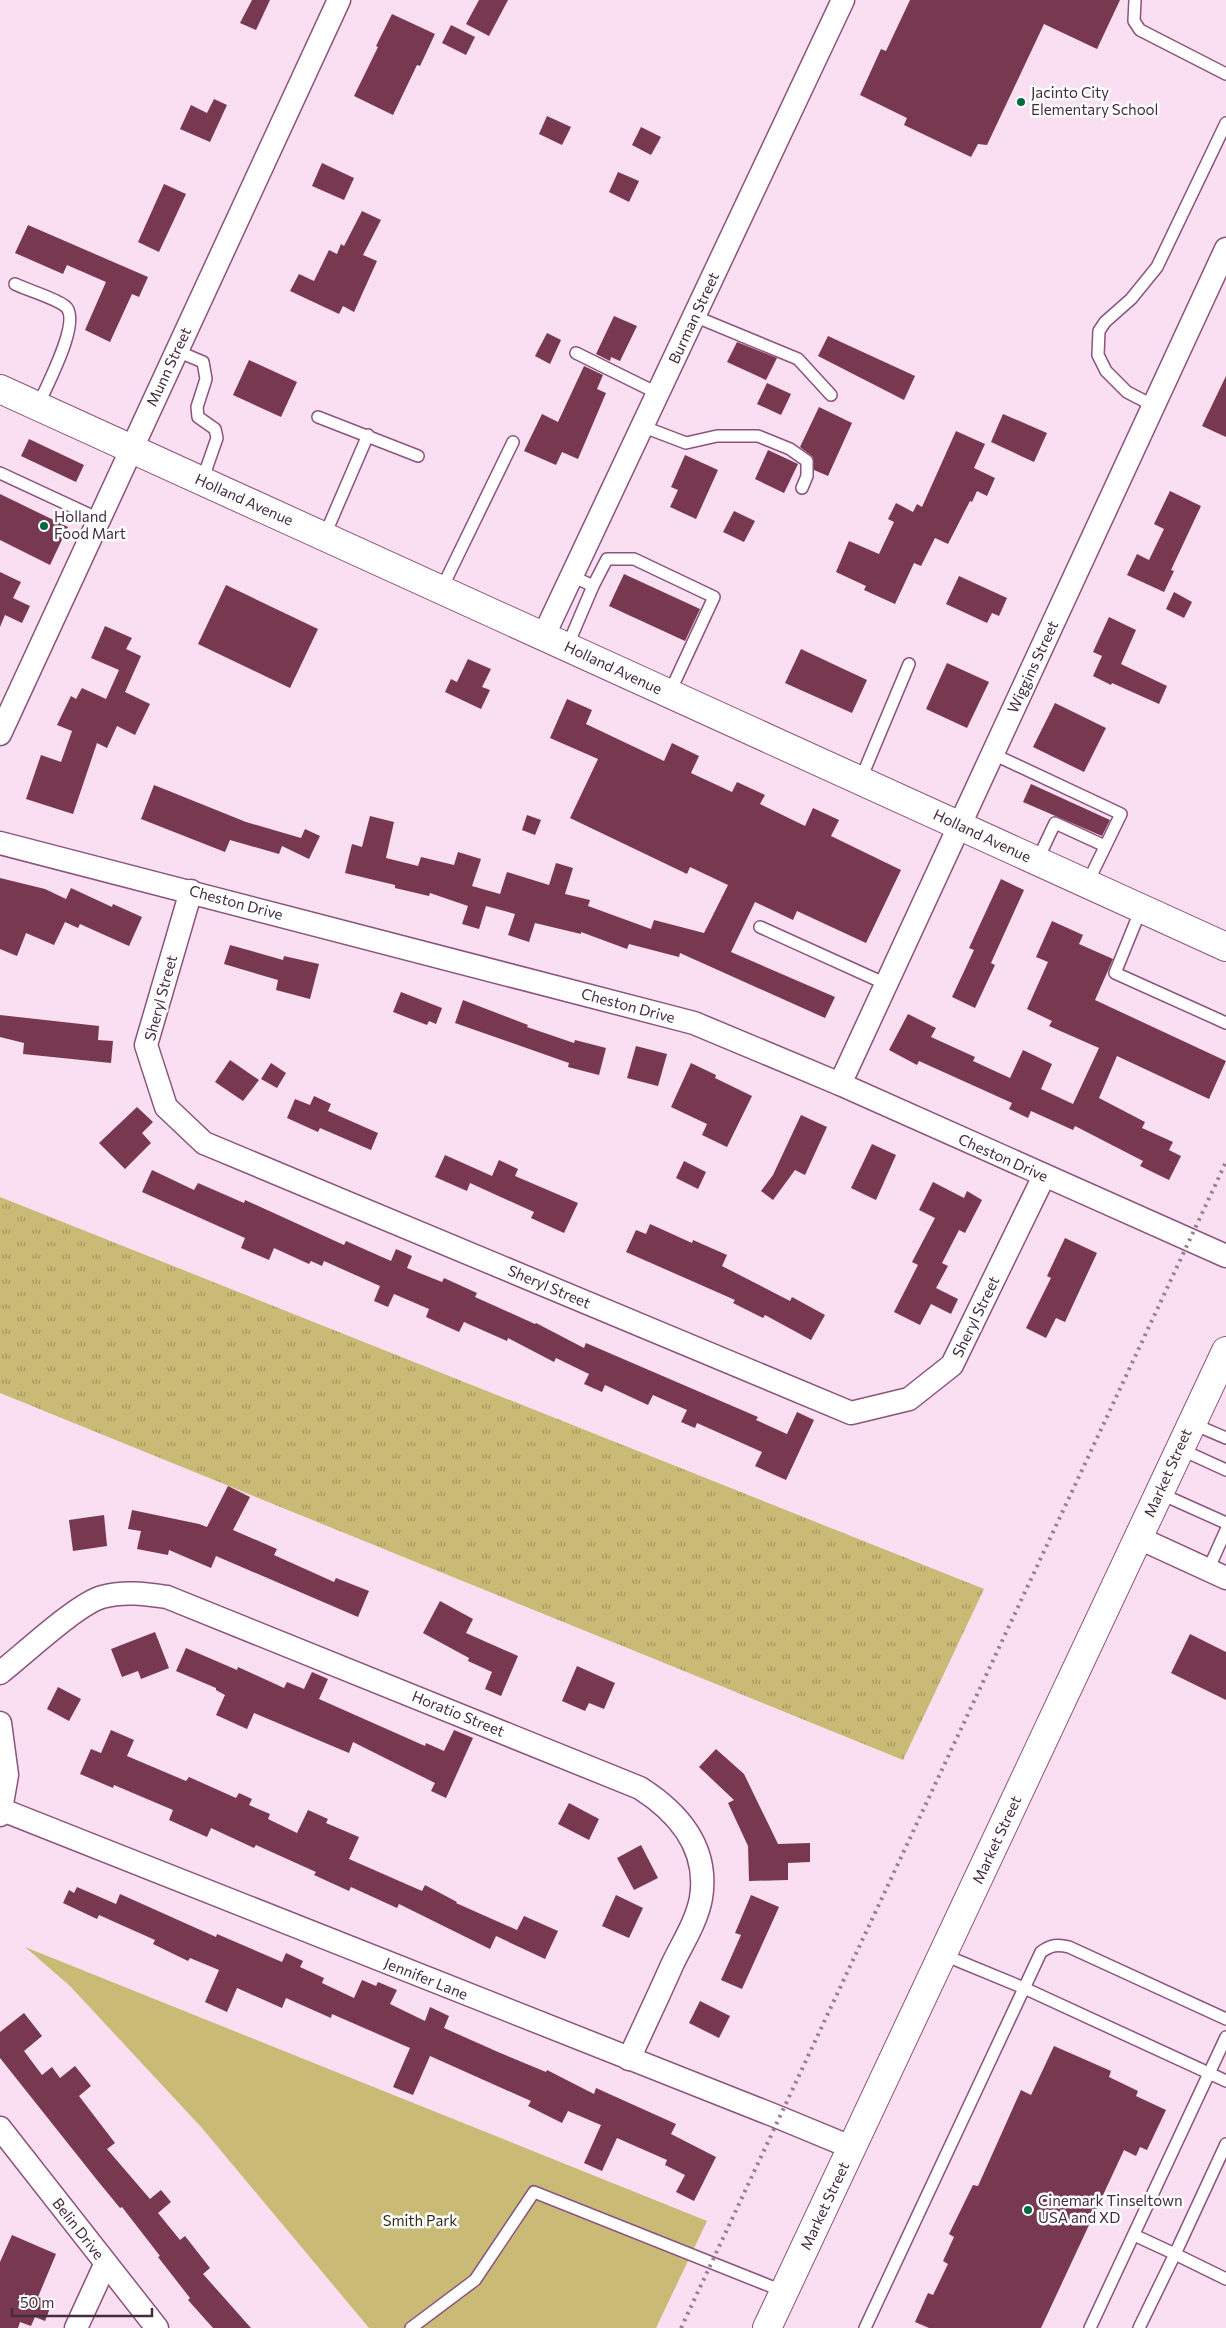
<svg xmlns="http://www.w3.org/2000/svg" width="1226" height="2328" viewBox="0 0 1226 2328" font-family="Commissioner,sans-serif">
	<style>
		.grass { fill: url(#grass-tufts) }
		.green { fill: #c9ba75 }
		.building { fill: #783850 }
		.lines { fill: none; stroke-linecap: round; stroke-linejoin: round }
		.service-casing { stroke: #8c537d; stroke-width: 14 }
		.minor-casing { stroke: #8c537d; stroke-width: 25 }
		.secondary-casing { stroke: #8c537d; stroke-width: 30 }
		.service { stroke: #fff; stroke-width: 11 }
		.minor { stroke: #fff; stroke-width: 22 }
		.secondary { stroke: #fff; stroke-width: 28 }
		.rail { stroke: #977e90; stroke-width: 4; stroke-dasharray: 2.5 5; stroke-linecap: butt }
		.poi-dot { fill: #00693f; stroke: #fff; stroke-width: 2 }
		.labels { text-anchor: middle; stroke-width: 5; stroke-linejoin: round; paint-order: stroke }
		.poi-label { font-size: 15px; fill: #442b3d; stroke: #fff; text-anchor: start }
		.street-label { font-size: 15px; fill: #442b3d; stroke: #fff }
		.park-label { font-size: 15px; fill: #312d19; stroke: #fff }
	</style>
	<defs>
		<pattern id="grass-tufts" width="24" height="20" patternUnits="userSpaceOnUse" patternTransform="scale(1.25)"><rect width="24" height="20" fill="#c9ba75"/><path d="M3 7l-1-3M5 7V3M7 7l1-3M15 17l-1-3M17 17v-4M19 17l1-3" fill="none" stroke="#a59761"/></pattern>
	</defs>
	<rect width="100%" height="100%" fill="#f9dff1"/>
	<path class="grass" d="M0 1197 984 1589 903 1760 0 1393Z"/>
	<path class="green" d="M25 1947 707 2221 656 2328H369L202 2128 70 1986Z"/>
	<g class="building">
		<path d="M252 0H270L256 30 240 23Z"/>
		<path d="M479 0H508L489 36 466 24Z"/>
		<path d="M910 0H1120L1097 49 1044 24 987 145 978 144 971 157 904 125 907 118 860 95 881 49 886 51Z"/>
		<path d="M392 14 435 34 420 66 417 65 393 115 354 96 378 47 376 46Z"/>
		<path d="M451 25 475 37 466 55 442 43Z"/>
		<path d="M214 99 227 105 210 142 180 129 191 105 207 113Z"/>
		<path d="M547 116 571 127 562 145 539 134Z"/>
		<path d="M641 127 661 137 651 155 632 145Z"/>
		<path d="M322 163 354 178 344 200 312 186Z"/>
		<path d="M618 172 639 181 629 202 609 192Z"/>
		<path d="M164 184 186 194 159 252 138 242Z"/>
		<path d="M362 211 381 220 363 255 377 261 354 312 343 306 339 314 290 291 299 274 314 281 329 250 337 254 341 244 344 246Z"/>
		<path d="M28 225 148 277 139 297 132 294 110 342 85 330 106 282 67 265 63 274 15 253Z"/>
		<path d="M614 316 637 326 620 361 611 357 610 361 596 354Z"/>
		<path d="M547 333 561 340 550 364 535 356Z"/>
		<path d="M828 336 915 376 904 400 818 356Z"/>
		<path d="M737 342 777 358 766 380 727 362Z"/>
		<path d="M249 360 297 382 281 417 233 395Z"/>
		<path d="M584 366 603 375 597 389 606 393 578 459 562 452 556 465 524 451 542 414 558 422Z"/>
		<path d="M1226 376V437L1202 426Z"/>
		<path d="M767 383 791 394 781 415 757 404Z"/>
		<path d="M819 407 852 423 828 476 814 470 813 457 800 447Z"/>
		<path d="M1003 414 1047 433 1034 462 991 442Z"/>
		<path d="M956 431 985 444 974 468 995 478 987 496 977 491 972 502 970 501 948 544 935 538 921 566 914 563 895 604 864 590 866 586 836 572 849 541 879 554 894 522 888 519 896 503 913 512 917 504 922 507Z"/>
		<path d="M29 439 84 465 76 482 21 456Z"/>
		<path d="M768 450 798 464 784 493 755 479Z"/>
		<path d="M685 455 718 470 696 519 670 507 678 490 671 487Z"/>
		<path d="M1170 491 1201 506 1171 570 1174 571 1164 592 1127 575 1137 554 1149 560 1164 529 1154 524Z"/>
		<path d="M0 494 68 527 50 565 0 540Z"/>
		<path d="M734 511 755 521 744 542 723 532Z"/>
		<path d="M0 572 21 582 13 598 30 606 22 623 5 615 0 627Z"/>
		<path d="M624 574 700 609 685 641 609 606Z"/>
		<path d="M959 576 1007 598 999 616 992 613 987 623 946 604Z"/>
		<path d="M226 585 318 629 290 688 198 644Z"/>
		<path d="M1174 592 1192 602 1184 618 1166 609Z"/>
		<path d="M1109 617 1136 630 1121 664 1167 686 1159 704 1112 683 1111 685 1093 676 1102 656 1093 652Z"/>
		<path d="M105 626 132 638 126 649 141 656 125 692 150 704 135 735 117 726 107 748 97 743 73 814 26 799 41 755 61 762 72 731 57 725 71 696 76 699 82 688 106 699 119 670 91 658Z"/>
		<path d="M801 649 867 680 852 713 785 683Z"/>
		<path d="M468 659 491 669 482 687 490 690 481 709 445 692 451 679 457 682Z"/>
		<path d="M947 663 989 682 967 728 926 709Z"/>
		<path d="M567 699 592 710 586 724 664 761 672 743 699 756 691 773 732 792 737 782 765 795 760 804 805 826 813 808 839 820 831 836 901 870 866 943 797 911 793 920 755 902 731 952 835 997 825 1018 680 953 679 957 629 944 627 949 581 932V934L535 923 529 942 508 935 515 914 486 906 479 929 462 924 468 906 430 893 429 896 395 888V885L345 873 352 844 362 847 370 816 394 822 386 858 418 866 421 857 454 865 458 852 481 859 472 886 500 894 507 872 549 885 556 863 573 868 565 894 590 900 588 906 651 929 654 920 704 933 728 885 690 867 687 874 570 818 598 759 550 738Z"/>
		<path d="M1055 703 1106 728 1084 772 1033 747Z"/>
		<path d="M1031 784 1110 820 1102 836 1023 802Z"/>
		<path d="M154 785 246 822 301 838 305 829 320 836 309 859 282 846 279 854 230 840 225 852 141 819Z"/>
		<path d="M527 815 541 820 535 835 522 830Z"/>
		<path d="M0 878 45 889 66 899 71 888 112 907 113 904 142 917 129 946 80 924 78 928 65 922 54 945 26 933 17 956 0 949Z"/>
		<path d="M1001 879 1024 890 991 963 995 965 975 1008 952 997 974 950 969 948Z"/>
		<path d="M1052 921 1083 935 1079 944 1113 959 1095 1000 1226 1061 1209 1099 1117 1056 1099 1098 1145 1122 1142 1128 1173 1142 1169 1150 1181 1156 1169 1180 1140 1166 1143 1161 1075 1126 1073 1130 1031 1111 1028 1118 1009 1109 1012 1103 919 1061 917 1065 889 1050 908 1014 936 1028 931 1037 975 1057 973 1061 1010 1078 1023 1050 1052 1064 1041 1089 1073 1104 1099 1048 1049 1026 1052 1021 1027 1009 1048 962 1036 957Z"/>
		<path d="M230 945 283 960 284 956 319 964 310 999 276 990 278 980 224 964Z"/>
		<path d="M401 992 442 1008 436 1024 429 1021 427 1025 393 1012Z"/>
		<path d="M463 1000 528 1025 527 1027 574 1043 575 1040 606 1048 599 1075 568 1067 569 1063 455 1023Z"/>
		<path d="M0 1015 99 1026 98 1040 113 1041 111 1063 23 1054 24 1043 0 1037Z"/>
		<path d="M636 1046 667 1054 658 1086 627 1078Z"/>
		<path d="M230 1060 259 1080 243 1101 215 1082Z"/>
		<path d="M271 1063 286 1073 277 1088 261 1079Z"/>
		<path d="M691 1063 716 1075 715 1078 752 1096 727 1147 702 1135 707 1124 671 1107Z"/>
		<path d="M314 1096 331 1104 328 1111 378 1133 371 1150 320 1128 318 1132 287 1118 295 1099 310 1105Z"/>
		<path d="M137 1107 153 1122 142 1133 151 1143 125 1169 99 1143Z"/>
		<path d="M801 1115 827 1127 805 1175 795 1170 773 1200 761 1191 773 1175Z"/>
		<path d="M872 1144 896 1155 876 1200 851 1188Z"/>
		<path d="M445 1155 492 1176 499 1160 518 1169 515 1176 578 1203 564 1233 531 1218 534 1212 470 1183 467 1191 435 1177Z"/>
		<path d="M684 1161 706 1172 698 1189 676 1178Z"/>
		<path d="M152 1170 194 1190 198 1183 244 1203 245 1200 344 1245 346 1241 391 1261 396 1249 412 1256 407 1268 442 1282 444 1278 477 1293 475 1297 535 1324 536 1323 584 1348 586 1343 758 1417 756 1420 787 1434 797 1412 814 1420 786 1480 755 1466 762 1452 697 1423 695 1428 681 1422 687 1410 653 1395 648 1405 605 1385 602 1392 584 1384 589 1374 556 1358 554 1362 508 1338 507 1341 464 1322 459 1332 426 1317 429 1309 394 1294 388 1307 374 1301 380 1286 324 1261 322 1266 311 1261 309 1264 274 1248 269 1260 241 1248 245 1238 142 1192Z"/>
		<path d="M933 1182 964 1198 967 1191 982 1200 965 1233 959 1230 942 1263 948 1266 936 1288 958 1299 951 1314 931 1304 920 1325 894 1312 918 1265 912 1262 935 1218 919 1210Z"/>
		<path d="M650 1224 692 1243 693 1240 727 1255 722 1266 790 1301 792 1297 825 1315 811 1340 765 1315 763 1318 733 1303 735 1300 626 1252 636 1230 646 1234Z"/>
		<path d="M1065 1238 1097 1253 1065 1322 1056 1318 1046 1338 1026 1328 1051 1278 1047 1276Z"/>
		<path d="M228 1486 250 1497 233 1530 277 1549 274 1555 334 1582 336 1578 369 1591 358 1617 216 1556 211 1568 169 1550 168 1555 137 1549 141 1531 128 1529 132 1510 199 1524 207 1527Z"/>
		<path d="M104 1515 107 1546 73 1551 69 1520Z"/>
		<path d="M440 1601 473 1619 466 1633 518 1656 501 1696 485 1689 492 1672 468 1661 469 1658 423 1633Z"/>
		<path d="M155 1632 169 1668 141 1679 138 1671 122 1677 111 1649Z"/>
		<path d="M1190 1634 1226 1652V1700L1171 1673Z"/>
		<path d="M186 1648 237 1670 238 1667 284 1688 287 1682 304 1689 312 1672 328 1679 319 1699 425 1746 426 1743 444 1751 454 1730 473 1738 446 1798 431 1791 435 1783 353 1742 349 1753 254 1713 247 1729 216 1715 225 1695 216 1690V1688L176 1671Z"/>
		<path d="M577 1666 615 1683 604 1709 589 1703 585 1711 562 1701Z"/>
		<path d="M58 1687 81 1699 69 1721 47 1709Z"/>
		<path d="M111 1730 134 1740 127 1756 186 1781 189 1777 236 1798 239 1793 252 1799 249 1805 270 1814 268 1819 297 1833 308 1810 328 1819 326 1823 359 1837 349 1859 422 1891 425 1885 457 1902 456 1903 517 1930 524 1916 558 1931 545 1959 496 1936 490 1949 399 1904 397 1908 351 1887 349 1891 314 1875 316 1872 256 1845 254 1848 211 1828 207 1837 169 1820 173 1810 114 1785 113 1788 80 1774 91 1749 101 1753Z"/>
		<path d="M716 1749 744 1774 778 1844 810 1843V1862L788 1863V1880L749 1881 748 1846 728 1803 734 1800 699 1767Z"/>
		<path d="M569 1803 599 1819 589 1840 558 1824Z"/>
		<path d="M641 1845 658 1878 634 1890 617 1858Z"/>
		<path d="M77 1887 116 1904 120 1894 216 1937 217 1934 282 1962 286 1953 303 1961 300 1967 324 1978 322 1983 354 1998 362 1980 376 1986 378 1982 397 1990 390 2004 425 2021 430 2007 449 2016 444 2028 498 2052 546 2072 547 2070 594 2094 596 2088 676 2124 671 2134 716 2157 694 2201 676 2192 685 2175 665 2165 667 2160 617 2138 602 2171 584 2163 601 2125 568 2111 562 2123 528 2106 531 2101 430 2056 413 2095 393 2087 410 2048 332 2014 331 2018 286 1998 282 2008 237 1988 227 2012 205 2002 219 1970 190 1958 188 1961 153 1944 155 1940 99 1915 97 1919 63 1903 69 1890 74 1893Z"/>
		<path d="M616 1895 643 1908 629 1938 602 1926Z"/>
		<path d="M751 1895 779 1907 742 1989 721 1980 741 1935 735 1933Z"/>
		<path d="M700 2001 730 2016 719 2038 689 2023Z"/>
		<path d="M24 2013 42 2036 24 2051 42 2075 52 2067 60 2078 75 2066 91 2086 79 2096 115 2143 107 2149 150 2199 161 2190 171 2202 158 2213 180 2240 185 2236 210 2268 203 2274 251 2328H213L188 2300 190 2298 158 2257 160 2256 122 2207 120 2208 97 2180 0 2058V2032Z"/>
		<path d="M1054 2046 1111 2071 1109 2077 1138 2091 1136 2096 1166 2110 1147 2150 1140 2147 1136 2156 1124 2150 1041 2328H929L915 2322 928 2293 933 2295 948 2264 943 2261 954 2237 949 2234 973 2185 978 2186 1021 2090 1031 2095Z"/>
		<path d="M12 2235 56 2254 38 2297 52 2303 45 2321 35 2317 31 2326 20 2322 18 2328H0V2262Z"/>
	</g>
	<g class="lines">
		<defs>
			<g id="service">
				<path d="M1135 0 1134 21 1140 30 1226 74"/>
				<path d="M15 284C27 290 55 298 65 306 83 320 45 388 38 406"/>
				<path d="M694 316 798 359 831 395"/>
				<path d="M177 351 203 362 206 379 197 407 198 417 215 429 217 438 202 481"/>
				<path d="M576 353 659 394"/>
				<path d="M1154 406 1127 392 1106 371 1098 355 1099 331 1105 322 1131 299 1157 267 1226 123"/>
				<path d="M318 417 418 456"/>
				<path d="M644 427 686 443 717 436H758L790 449 807 461V476L802 488"/>
				<path d="M0 473 99 519"/>
				<path d="M324 537 368 435"/>
				<path d="M572 576 593 586 607 559H634L714 597 669 694"/>
				<path d="M441 590 513 442"/>
				<path d="M567 647 593 586"/>
				<path d="M993 754 1121 814 1087 884"/>
				<path d="M860 781 909 664"/>
				<path d="M1037 861 1055 823 1105 846"/>
				<path d="M1141 909 1115 973 1226 1023"/>
				<path d="M760 927 886 984"/>
				<path d="M1191 1423 1226 1438"/>
				<path d="M1180 1449 1226 1470"/>
				<path d="M1159 1493 1226 1523"/>
				<path d="M1208 1570 1226 1530"/>
				<path d="M944 1955 1024 1988 1226 2081"/>
				<path d="M1134 2235 1175 2254 1226 2144"/>
				<path d="M411 2328 475 2280 534 2192 785 2292"/>
				<path d="M865 2328 1041 1952C1051 1945 1057 1944 1069 1947L1226 2019"/>
				<path d="M1090 2328 1226 2037"/>
				<path d="M1139 2328 1175 2254 1226 2279"/>
			</g>
			<g id="minor">
				<path d="M543 637 843 0"/>
				<path d="M0 734 339 0"/>
				<path d="M0 843 694 1023 840 1084 1226 1256"/>
				<path d="M191 891 146 1045 166 1107 204 1143 851 1413 909 1399 952 1365 1044 1176"/>
				<path d="M840 1084 1226 249"/>
				<path d="M1139 1538 1226 1578"/>
				<path d="M0 1673C23 1655 77 1604 102 1597 124 1591 145 1594 167 1597L640 1788C679 1813 709 1848 701 1898 697 1921 682 1944 672 1965 658 1997 643 2028 629 2059"/>
				<path d="M0 1723 7 1775 0 1815"/>
				<path d="M0 1809 778 2117 853 2148"/>
				<path d="M0 2128 157 2328"/>
				<path d="M76 2328 105 2265"/>
			</g>
			<g id="secondary">
				<path d="M0 389 1226 947"/>
				<path d="M767 2328 1226 1351"/>
			</g>
		</defs>
		<use href="#service" class="service-casing"/>
		<use href="#minor" class="minor-casing"/>
		<use href="#secondary" class="secondary-casing"/>
		<use href="#service" class="service"/>
		<use href="#minor" class="minor"/>
		<use href="#secondary" class="secondary"/>
		<path class="rail" d="M681 2328 1226 1162"/>
	</g>
	<g class="poi-dot">
		<circle cx="1021" cy="102" r="5"/>
		<circle cx="44" cy="526" r="5"/>
		<circle cx="1028" cy="2210" r="5"/>
	</g>
	<g class="labels">
		<g class="poi-label">
			<text x="1031" y="98">Jacinto City<tspan x="1031" dy="17">Elementary School</tspan></text>
			<text x="54" y="522">Holland<tspan x="54" dy="17">Food Mart</tspan></text>
			<text x="1038" y="2206">Cinemark Tinseltown<tspan x="1038" dy="17">USA and XD</tspan></text>
		</g>
		<g class="street-label">
			<text transform="translate(694 318) rotate(-65)" y="5">Burman Street</text>
			<text transform="translate(169 367) rotate(-65)" y="5">Munn Street</text>
			<text transform="translate(244 500) rotate(24)" y="5">Holland Avenue</text>
			<text transform="translate(1033 667) rotate(-65)" y="5">Wiggins Street</text>
			<text transform="translate(613 668) rotate(25)" y="5">Holland Avenue</text>
			<text transform="translate(982 836) rotate(25)" y="5">Holland Avenue</text>
			<text transform="translate(236 903) rotate(15)" y="5">Cheston Drive</text>
			<text transform="translate(161 998) rotate(-75)" y="5">Sheryl Street</text>
			<text transform="translate(628 1006) rotate(15)" y="5">Cheston Drive</text>
			<text transform="translate(1003 1158) rotate(24)" y="5">Cheston Drive</text>
			<text transform="translate(549 1287) rotate(23)" y="5">Sheryl Street</text>
			<text transform="translate(976 1317) rotate(-64)" y="5">Sheryl Street</text>
			<text transform="translate(1168 1473) rotate(-66)" y="5">Market Street</text>
			<text transform="translate(458 1714) rotate(22)" y="5">Horatio Street</text>
			<text transform="translate(997 1840) rotate(-65)" y="5">Market Street</text>
			<text transform="translate(426 1979) rotate(22)" y="5">Jennifer Lane</text>
			<text transform="translate(825 2206) rotate(-65)" y="5">Market Street</text>
			<text transform="translate(78 2229) rotate(52)" y="5">Belin Drive</text>
		</g>
		<g class="park-label">
			<text x="420" y="2226">Smith Park</text>
		</g>
	</g>
	<path d="M12 2308v8h140v-8" fill="none" stroke="#442b3d" stroke-width="2.5"/>
	<text x="20" y="2308" font-size="15" fill="#442b3d" stroke="#ffffff" stroke-width="4" paint-order="stroke">50 m</text>
</svg>
